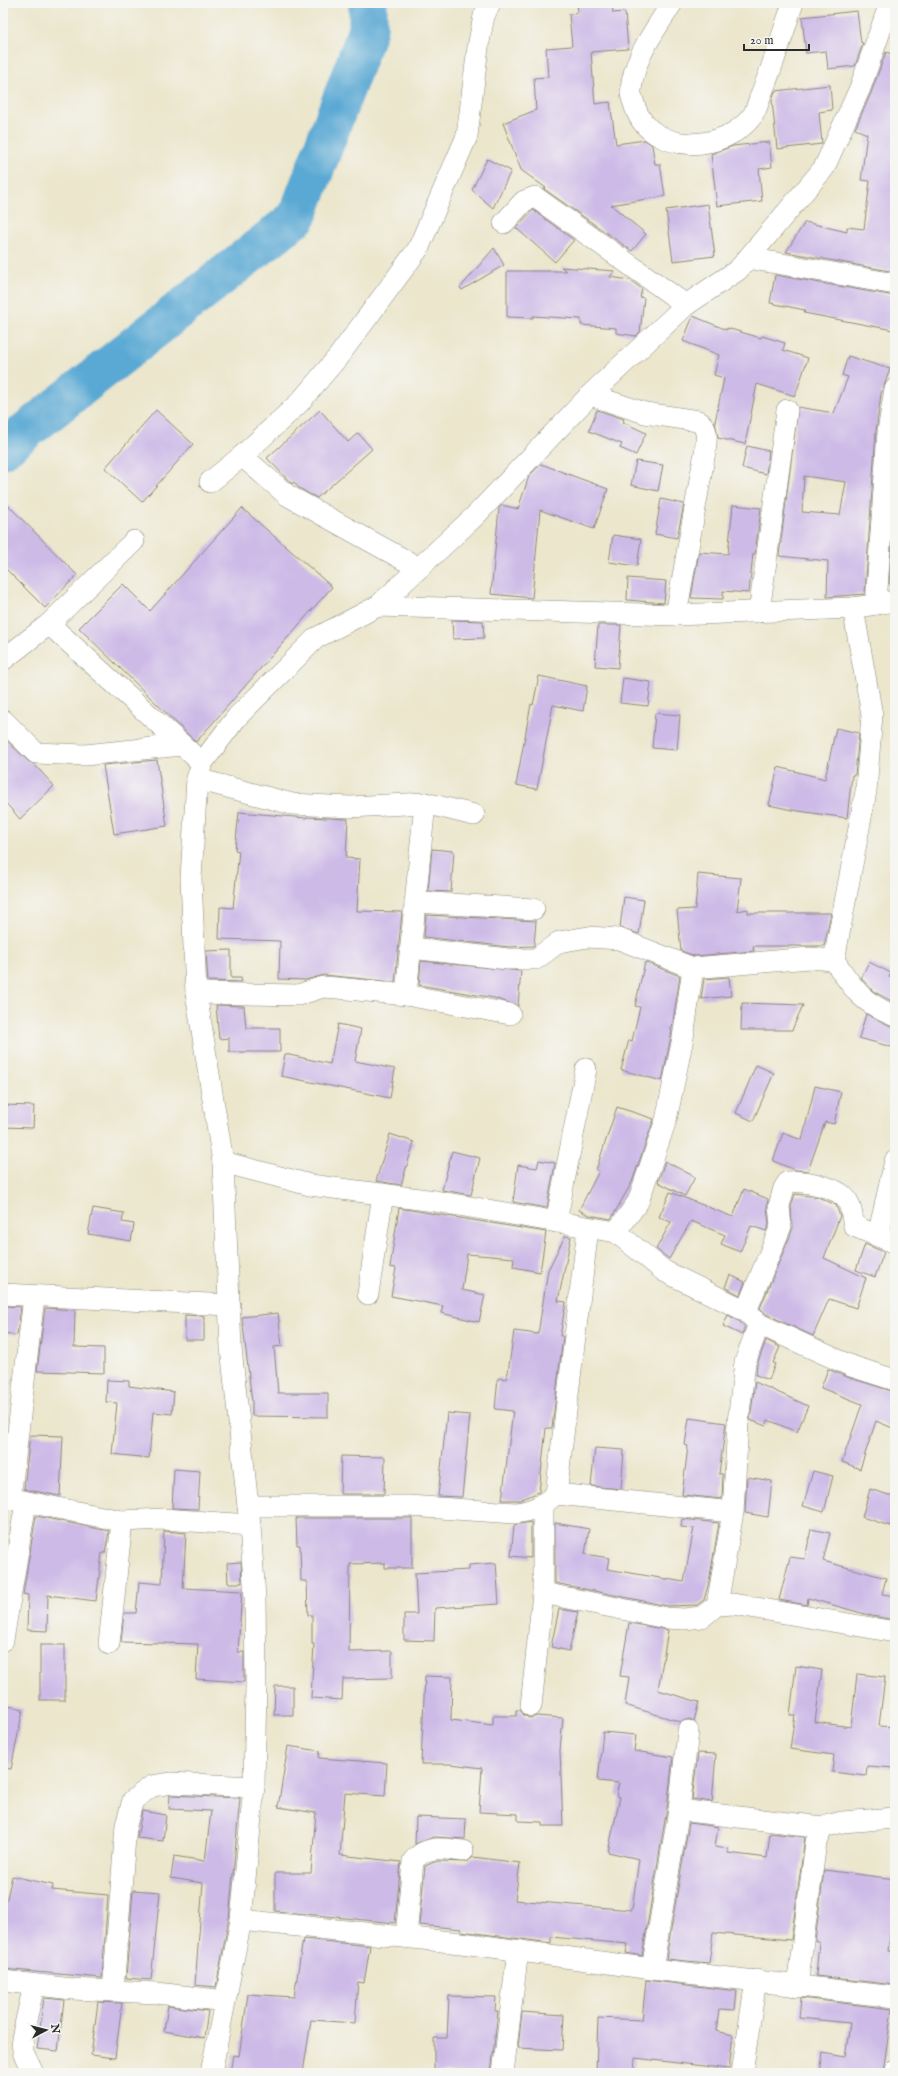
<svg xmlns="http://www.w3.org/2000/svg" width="898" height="2076" viewBox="0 0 898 2076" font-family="'IM FELL English',serif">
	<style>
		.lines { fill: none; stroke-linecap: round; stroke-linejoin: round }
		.river { stroke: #5aa9d4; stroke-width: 39 }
		.building { fill: #cdbae7; fill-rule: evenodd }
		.minor-casing { stroke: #8b887c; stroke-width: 22 }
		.minor { stroke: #fff; stroke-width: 21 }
	</style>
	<rect width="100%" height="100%" fill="#f6f6f2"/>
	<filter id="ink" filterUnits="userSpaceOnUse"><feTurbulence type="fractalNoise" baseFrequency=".025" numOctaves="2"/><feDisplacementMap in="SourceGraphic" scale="8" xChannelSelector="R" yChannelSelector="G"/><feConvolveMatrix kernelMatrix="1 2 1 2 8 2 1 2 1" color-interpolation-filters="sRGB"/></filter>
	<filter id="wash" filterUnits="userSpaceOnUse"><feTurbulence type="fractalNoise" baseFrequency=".012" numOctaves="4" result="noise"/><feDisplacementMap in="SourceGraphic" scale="16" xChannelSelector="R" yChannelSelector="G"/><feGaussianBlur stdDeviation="0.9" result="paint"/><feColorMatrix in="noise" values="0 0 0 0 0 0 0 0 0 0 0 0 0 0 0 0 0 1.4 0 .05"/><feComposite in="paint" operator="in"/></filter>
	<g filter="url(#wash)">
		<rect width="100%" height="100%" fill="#ebe6cc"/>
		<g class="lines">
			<path class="river" d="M3 449 297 217 368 29V3"/>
		</g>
		<g id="blocks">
			<g class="building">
				<path d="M577 3H612L613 13 625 12 628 49 591 52 595 104 610 102 616 144 645 140 652 145 655 164H660L665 196 611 205 646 234 632 251 544 189 546 188 521 170 503 123 536 110 534 78 548 77 546 48 572 46 569 14 578 13Z"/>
				<path d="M857 11 861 43H863L855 66 828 69 826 51 806 53 802 17Z"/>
				<path d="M886 52 895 55V272L786 252 805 222 847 232V227L864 229 870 181 861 180 867 134 855 129 871 93Z"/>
				<path d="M830 85 832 110 819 112 822 144 777 149 772 100 775 91Z"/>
				<path d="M769 142 772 167 759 169 762 201 717 206 711 154 733 146Z"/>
				<path d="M487 159 511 171 493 208 472 190Z"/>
				<path d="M708 204 715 256 673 261 666 210Z"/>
				<path d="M533 210 574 240 555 262 516 228Z"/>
				<path d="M494 248 504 265 462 290 460 288Z"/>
				<path d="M561 267 615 271 610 277 630 280 642 289 640 297 644 298 640 332 636 336 616 333V328L581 325V319L533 316V318L507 317V271H566Z"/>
				<path d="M775 275 895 296 893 330 804 313 805 310 770 303Z"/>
				<path d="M693 316 727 330V328L761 338 762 336 785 343 783 350 808 358 795 396 757 384 745 444 718 438 715 422 724 378 714 375 719 355 683 341Z"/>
				<path d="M848 356 890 369 881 394 876 431 865 594 827 597 828 561 779 556 798 407 834 413 848 377 842 375ZM804 476 846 482 840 515 802 512Z"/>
				<path d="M156 410 193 444 142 502 105 468Z"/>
				<path d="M320 410 348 442 358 433 372 449 317 498 299 488 294 482 292 484 267 458Z"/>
				<path d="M597 410 624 419 623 422 646 433 636 455 620 448 622 444 589 431Z"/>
				<path d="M747 446 769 451 766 474 742 468Z"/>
				<path d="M636 461 663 465 658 491 631 485Z"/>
				<path d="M541 464 608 489 594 529 540 510 532 598 491 594 499 508 502 505 518 509 529 476Z"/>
				<path d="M661 499 684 504 677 538 655 534Z"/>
				<path d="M3 500 77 575 45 608 3 566Z"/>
				<path d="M895 504V584H889Z"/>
				<path d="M733 505 761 508 755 554H753L749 593 723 591V599L691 598 699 552 728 554Z"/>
				<path d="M242 508 332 587 196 742 79 628 123 584 150 611Z"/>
				<path d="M613 535 641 539 637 566 609 562Z"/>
				<path d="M628 578 666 581 664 603 627 600Z"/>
				<path d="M452 620 483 621 484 638 453 639Z"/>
				<path d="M598 625H621L618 668 595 666Z"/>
				<path d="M539 676 587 686 583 711 553 705 537 789 516 785 531 704 533 705Z"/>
				<path d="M623 678 651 682 648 706 620 703Z"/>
				<path d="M655 713 680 715 677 750 652 748Z"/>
				<path d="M836 728 859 733 855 775H852L847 818 792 810 769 805 778 767 825 779Z"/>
				<path d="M3 737 28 761 34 764 54 786 20 819 3 800Z"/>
				<path d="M157 760 167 826 114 834 103 765Z"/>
				<path d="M239 812 306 818V817L348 819 346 858 360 859 357 911 402 912 395 982 324 975 305 980 279 979 280 941 219 939 220 907 233 908 239 851 235 850Z"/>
				<path d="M432 849 454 851 451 892 428 891Z"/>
				<path d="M698 874 741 878 737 911 748 909V913H831L824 946H753L754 951 695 956 681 951 677 910 695 909Z"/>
				<path d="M624 897 644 900 639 934 620 927Z"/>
				<path d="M426 915 536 921 534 946 509 947 424 937Z"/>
				<path d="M231 950V978H241L242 982 208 981 206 951Z"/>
				<path d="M421 961 521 971 518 1006 494 998 419 985Z"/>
				<path d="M645 962 680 976 672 1028H669L672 1030 671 1036 662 1081 621 1070 629 1040 632 1041 640 1007 635 1006Z"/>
				<path d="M869 962 891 973 889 977 895 980V1003L873 991 861 978Z"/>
				<path d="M729 977 731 996 701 999 704 979Z"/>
				<path d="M742 1003 803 1005 792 1030H741Z"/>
				<path d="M216 1005 244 1006 246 1028H280V1052H229V1038L219 1039Z"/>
				<path d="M866 1014 895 1028V1048L859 1038Z"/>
				<path d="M338 1024 361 1029 355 1061 395 1069 390 1098 281 1076 285 1054 330 1064Z"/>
				<path d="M756 1065 774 1073 753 1121 736 1113Z"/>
				<path d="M815 1086 841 1092 834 1124 825 1122 808 1171 795 1170 773 1161 783 1133 802 1140Z"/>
				<path d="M3 1105 34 1106 33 1128 3 1127Z"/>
				<path d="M617 1107 654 1119 632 1182 611 1219 589 1215 579 1210 599 1171 596 1170Z"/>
				<path d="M390 1134 414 1142 401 1185 376 1181Z"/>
				<path d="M452 1151 480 1158 471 1195 442 1190Z"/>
				<path d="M539 1160 555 1163 547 1208 513 1202 518 1165 537 1168Z"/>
				<path d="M665 1161 695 1177 685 1196 658 1182Z"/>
				<path d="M744 1189 768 1199 767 1207 769 1224 766 1231 751 1226 740 1252 721 1244 725 1235 691 1221 669 1259 656 1249 671 1222 659 1217 670 1192 733 1217Z"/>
				<path d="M795 1194 818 1197 836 1205 840 1216 824 1258 866 1278 856 1308 829 1299 813 1336 766 1314 760 1308 792 1231 791 1207Z"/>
				<path d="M93 1208 124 1213 122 1222 134 1224 131 1241 88 1234Z"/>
				<path d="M399 1208 546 1232 540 1272 513 1267 514 1258 467 1254 462 1290 485 1295 479 1322 441 1313 443 1306 391 1296 396 1268 390 1267Z"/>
				<path d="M565 1236 571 1237 558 1301 566 1302 560 1336H563L552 1428H546L539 1492 520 1500H502L513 1411 495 1409 498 1378 507 1379 514 1331 538 1334 548 1270Z"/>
				<path d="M865 1244 884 1252 875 1277 856 1270Z"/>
				<path d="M730 1275 745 1282 740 1295 725 1287Z"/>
				<path d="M3 1306 21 1307 17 1335 3 1333Z"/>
				<path d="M45 1308 75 1310 74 1347 104 1348V1373L37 1371Z"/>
				<path d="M278 1313 282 1346 274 1347 278 1393H328V1417L252 1416V1402L242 1317Z"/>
				<path d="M185 1315 204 1316V1340H185Z"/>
				<path d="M728 1315 739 1321 745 1327 742 1335 723 1326Z"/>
				<path d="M766 1340 780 1347 773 1363 775 1364 769 1380 756 1375 757 1365Z"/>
				<path d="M828 1369 847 1377 895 1392V1429L876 1421 860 1469 842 1462 862 1404 821 1388Z"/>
				<path d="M107 1380 129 1381V1386L174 1392 172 1414 153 1412 149 1458 112 1454 117 1403 106 1402Z"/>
				<path d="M755 1382 808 1406 797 1432 768 1420 766 1426 750 1420Z"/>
				<path d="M447 1413 470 1415 462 1497 438 1496Z"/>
				<path d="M689 1418 726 1423 719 1474H723L722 1499 682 1495 688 1446 685 1445Z"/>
				<path d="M30 1435 63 1436 60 1496 24 1489Z"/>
				<path d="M595 1448 624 1450 621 1489 591 1486Z"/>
				<path d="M341 1456 385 1457 384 1494H340Z"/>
				<path d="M174 1469 200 1471 198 1509 172 1508Z"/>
				<path d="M813 1471 833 1476 824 1512 803 1506Z"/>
				<path d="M747 1477 772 1481 768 1517 745 1513Z"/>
				<path d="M870 1489 895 1497V1509L890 1526 862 1517Z"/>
				<path d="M36 1516 109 1531 105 1553H102L96 1601 48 1595 47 1631 27 1630 28 1595 23 1594Z"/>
				<path d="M296 1518H412V1568H385V1563L350 1564 349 1652 392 1651V1678L343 1679 342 1700 311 1698 314 1644H312V1615H308L307 1581H301L300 1545H297Z"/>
				<path d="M682 1519 719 1523 709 1582 704 1600 697 1605 668 1606 555 1583V1523L589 1529 585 1554 609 1558 607 1569 684 1582 694 1528 681 1527Z"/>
				<path d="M531 1522V1558L511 1556 514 1525Z"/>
				<path d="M811 1529 830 1533 823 1561 886 1578 882 1594 895 1596V1620L872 1616 808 1598 807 1605 779 1600 790 1557 805 1559Z"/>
				<path d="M164 1531 186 1533 183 1588 242 1591 238 1652H244V1682L196 1679 198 1644 121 1642 124 1613H136L139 1582 162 1584Z"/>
				<path d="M241 1562 242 1583H228L227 1563Z"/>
				<path d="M496 1563 499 1604 435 1608 434 1641 404 1640V1614H417L415 1573 469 1570V1565Z"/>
				<path d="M559 1609 578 1612 569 1651 551 1647Z"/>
				<path d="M629 1623 668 1630 658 1690 699 1702 694 1721 689 1719 681 1722 625 1705 629 1677 620 1676Z"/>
				<rect x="40" y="1645" width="25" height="55"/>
				<path d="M796 1666 822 1670 815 1722 851 1727 857 1674 885 1677 879 1726 895 1727V1768L867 1766 866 1776 832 1772 834 1755 790 1749 795 1715H790Z"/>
				<path d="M425 1676 452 1677 451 1720 493 1725V1716H516V1710H520L524 1715 529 1718 537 1716 563 1718 560 1750 563 1826H542V1822L518 1821V1814L479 1812 482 1768 451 1764H421Z"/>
				<path d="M275 1686H293V1715H274Z"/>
				<path d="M3 1705 23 1709 11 1769 3 1768Z"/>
				<path d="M603 1732 636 1735 634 1751 673 1757 667 1808 642 1956 626 1953 628 1944 551 1937V1943L461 1931V1929L419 1925 425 1866 437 1861 467 1862 473 1857 520 1863 515 1900 632 1910 639 1859 608 1852 620 1797 616 1796 619 1783 598 1781Z"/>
				<path d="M288 1746 320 1751 319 1758 387 1763 385 1796 345 1793 340 1855 401 1862 395 1923 275 1911V1873H311L316 1813 278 1807Z"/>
				<path d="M698 1753 716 1754 712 1802 692 1799Z"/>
				<path d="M170 1795 240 1798 229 1918 216 1987 195 1985 203 1883 171 1878 174 1856 205 1861 211 1811 169 1809Z"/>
				<path d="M142 1811 166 1815 163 1841 137 1838Z"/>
				<path d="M416 1817 466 1819 465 1839 434 1837 415 1844Z"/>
				<path d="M689 1823 718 1827 715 1847 728 1849V1853L767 1858 770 1833 805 1837 791 1940 713 1933 709 1963 666 1959Z"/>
				<path d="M824 1870 895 1879V1896L888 1951 895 1952V1985L816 1976 819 1942H815Z"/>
				<path d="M12 1876 53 1885 52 1890 108 1895 102 1978 3 1969V1916Z"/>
				<path d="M133 1890 160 1892 151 1980 126 1978Z"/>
				<path d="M303 1939 370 1946 364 1983 358 1982 355 2023 311 2020 303 2073H230L233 2055 239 2056 248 1994 294 1997Z"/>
				<path d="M646 1980 737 1991 735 2010 719 2009 716 2031 733 2035 729 2069 635 2058 634 2073H596L598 2018 642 2020Z"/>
				<path d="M449 1996 496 1997 495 2011H498L491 2073H434V2038H447Z"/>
				<path d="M44 1998 64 2000 58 2051 37 2049Z"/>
				<path d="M801 1998 892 2009 883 2073H820L823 2053 845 2057 850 2023 799 2018Z"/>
				<path d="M98 2002 122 2003 115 2058 91 2055Z"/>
				<path d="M168 2006 208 2011 204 2038 164 2031Z"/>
				<path d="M522 2012 564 2015 562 2050 518 2048Z"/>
			</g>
		</g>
	</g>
	<g filter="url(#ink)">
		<use href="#blocks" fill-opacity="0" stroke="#8b887c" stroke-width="1"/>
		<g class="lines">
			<defs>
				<g id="minor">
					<path d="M672 3C655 31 634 56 631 90 630 95 634 102 635 107 651 156 726 153 753 115 757 109 759 99 762 92 774 63 783 33 793 3"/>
					<path d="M504 223 524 201 535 197 686 305"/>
					<path d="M748 258 895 284"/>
					<path d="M590 395 645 413 698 421C710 429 706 440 705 452L676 615"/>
					<path d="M242 456 287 495 419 568"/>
					<path d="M210 482 242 456 300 402 338 357 418 249 467 136 478 47 484 16 490 3"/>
					<path d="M876 604 888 432 895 389"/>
					<path d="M378 606 475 516 590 395 686 305 738 270 824 168 860 88 890 3"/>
					<path d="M759 612 787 410"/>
					<path d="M49 624 134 541"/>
					<path d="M3 660 49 624 202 763"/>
					<path d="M3 720 36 753 85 755 182 745"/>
					<path d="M197 779 292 804 350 807 425 803 474 815"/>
					<path d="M415 902 534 909"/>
					<path d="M411 948 508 959H536L559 942 588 937 619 939 693 968"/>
					<path d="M834 960 866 791 872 715 853 608"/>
					<path d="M196 993 298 995 323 987 338 988 406 995 510 1014"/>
					<path d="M406 995 425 803"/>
					<path d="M895 1161 878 1236 895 1243"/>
					<path d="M223 1162 310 1185 435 1201 616 1232 638 1202 666 1120 683 1038 693 968 809 958 834 960C854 990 861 1002 895 1016"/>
					<path d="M556 1222 586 1069"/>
					<path d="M616 1232 664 1271 746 1311 759 1324 851 1366 895 1380"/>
					<path d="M3 1294 230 1305"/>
					<path d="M368 1294 383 1194"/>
					<path d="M746 1311 781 1226 779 1206 784 1188 788 1182C803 1180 841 1187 848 1202 852 1209 852 1218 854 1226L878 1236"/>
					<path d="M556 1494 733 1512"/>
					<path d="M3 1497 122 1521 163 1519 250 1525"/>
					<path d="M10 1499 34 1297"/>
					<path d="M248 1506H408L516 1513C535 1510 542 1506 556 1494L588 1228"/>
					<path d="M543 1593 666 1618 684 1619 702 1617 717 1605 733 1604 895 1632"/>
					<path d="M717 1605 733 1512 738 1422 745 1362 759 1324"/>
					<path d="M3 1640 26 1502"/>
					<path d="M109 1644 122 1521"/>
					<path d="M531 1706 543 1593V1505"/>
					<path d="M679 1810 823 1827"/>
					<path d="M241 1920 470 1944 652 1969 895 1997"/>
					<path d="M406 1937 413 1861C427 1844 443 1849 463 1851"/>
					<path d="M652 1969 679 1810 688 1731"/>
					<path d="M3 1981 72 1989 157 1993 225 2001"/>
					<path d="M797 1987 816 1842 823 1827 842 1822 895 1818"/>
					<path d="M113 1991 126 1825 133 1800 152 1786 172 1783 254 1787"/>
					<path d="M33 2073 23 2052 22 2038 34 1985"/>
					<path d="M211 2073 241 1920 254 1787 256 1684 255 1598 250 1525 231 1348 223 1162 196 993 191 878 197 779 202 763 237 717 316 638 378 606 676 615 853 608 895 601"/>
					<path d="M503 2073 518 1950"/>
					<path d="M742 2073 756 1980"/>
					<path d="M895 2073V2070"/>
				</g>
			</defs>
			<use href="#minor" class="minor-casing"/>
			<use href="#minor" class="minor"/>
		</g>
	</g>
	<rect width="898" height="2076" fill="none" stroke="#f6f6f2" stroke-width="16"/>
	<g transform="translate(46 2030) rotate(83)" stroke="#f6f6f2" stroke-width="3" paint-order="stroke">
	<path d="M0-3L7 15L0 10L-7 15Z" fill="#2b2b2b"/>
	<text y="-6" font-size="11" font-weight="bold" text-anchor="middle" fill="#2b2b2b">N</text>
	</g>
	<path d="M744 44v6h65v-6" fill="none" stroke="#2b2b2b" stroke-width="2"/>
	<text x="750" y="44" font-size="12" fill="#2b2b2b" stroke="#f6f6f2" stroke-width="3" paint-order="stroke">20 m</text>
</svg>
